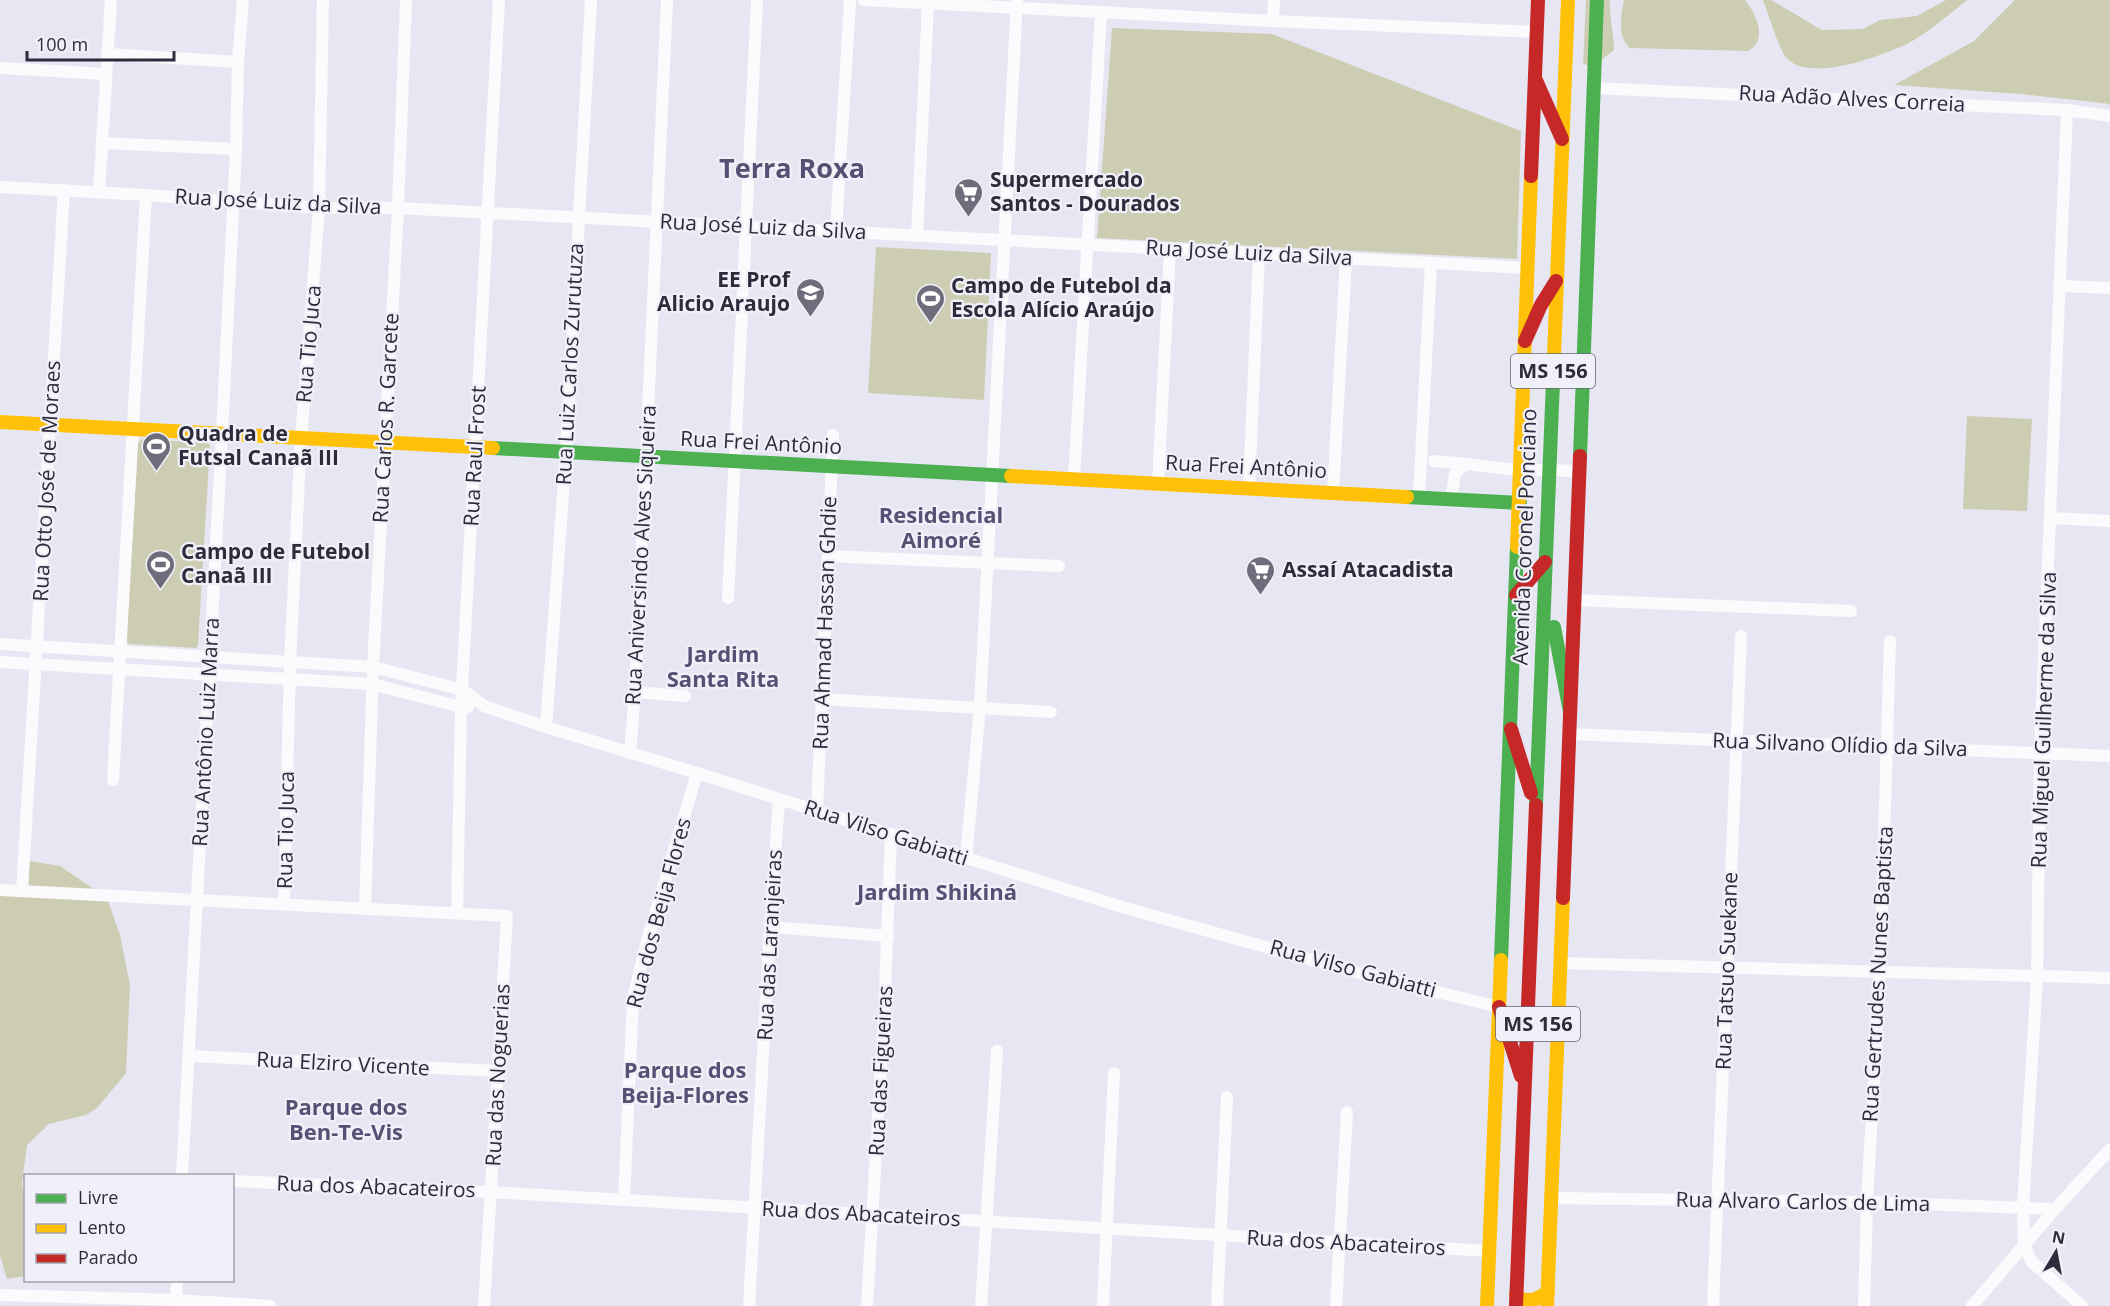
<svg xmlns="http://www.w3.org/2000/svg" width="2110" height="1306" viewBox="0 0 2110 1306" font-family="'Open Sans',sans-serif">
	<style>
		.green { fill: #cdcdb4 }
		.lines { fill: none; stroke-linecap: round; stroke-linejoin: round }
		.street { stroke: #fbfbfd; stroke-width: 12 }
		.fast { stroke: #4caf50; stroke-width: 14 }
		.slow { stroke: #ffc107; stroke-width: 14 }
		.jam { stroke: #c62828; stroke-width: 14 }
		.labels { text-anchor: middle; stroke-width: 4.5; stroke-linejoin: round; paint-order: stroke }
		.shield { fill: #f0f0f8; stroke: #686774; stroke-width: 1.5 }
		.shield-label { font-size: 20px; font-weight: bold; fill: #2d2c3c }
		.street-label { font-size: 21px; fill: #2d2c3c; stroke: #f0f0f8 }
		.poi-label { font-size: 21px; font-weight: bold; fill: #2d2c3c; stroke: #f0f0f8; text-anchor: start }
		.neighbourhood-label { font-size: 22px; font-weight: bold; fill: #545174; stroke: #f0f0f8 }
		.district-label { font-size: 27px; font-weight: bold; fill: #545174; stroke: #f0f0f8 }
	</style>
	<rect width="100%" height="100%" fill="#e7e7f4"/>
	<g class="green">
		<path d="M1586 0H1610C1609 17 1614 33 1614 50L1596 64 1586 65 1583 63Z"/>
		<path d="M1624 0H1745C1757 15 1768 40 1748 51L1630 48C1617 38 1621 14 1624 0Z"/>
		<path d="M1763 0H1771L1822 30 1863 29 1880 20 1917 16 1946 0H1967C1948 15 1928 33 1907 44 1881 56 1806 85 1785 56 1778 46 1768 13 1763 0Z"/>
		<path d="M2015 0H2110V104L2020 94 1894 85 1974 41Z"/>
		<path d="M1112 28 1272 34 1521 131 1517 259 1097 238Z"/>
		<path d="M876 247 991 253 984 400 868 393Z"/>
		<path d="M1967 416 2032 419 2027 511 1963 509Z"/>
		<path d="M142 439 208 443 210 446 198 645 196 648 129 644 126 641 138 443Z"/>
		<path d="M30 861 60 866 107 898 120 935 130 985 126 1073 97 1108 86 1115 49 1124 27 1145 22 1183 26 1213 25 1276 7 1279 0 1255V888L26 892Z"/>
	</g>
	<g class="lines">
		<g class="street">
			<path d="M864 0 1273 21 1537 32"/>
			<path d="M1273 21 1274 0"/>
			<path d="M108 54 238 62"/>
			<path d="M0 68 106 74"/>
			<path d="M1594 88 2067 110 2110 116"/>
			<path d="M2067 110 2040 754 2037 976 2023 1208 2024 1246 2032 1262 2082 1306"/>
			<path d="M102 143 236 149"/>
			<path d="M0 187 146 195 319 208H398L1527 268"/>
			<path d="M99 192 111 0"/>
			<path d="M836 231 850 0"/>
			<path d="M917 236 928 3"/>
			<path d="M2060 286 2110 288"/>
			<path d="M1434 461 1467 464"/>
			<path d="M1074 480 1101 12"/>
			<path d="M1158 484 1170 249"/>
			<path d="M1249 489 1259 254"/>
			<path d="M1333 493 1346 259"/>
			<path d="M1419 497 1431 263"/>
			<path d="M1451 499 1455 474 1460 468 1467 464 1507 469 1579 471"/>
			<path d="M2051 518 2110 521"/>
			<path d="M828 556 1059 566"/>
			<path d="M728 598 757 0"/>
			<path d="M1574 600 1851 611"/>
			<path d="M0 644 373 667 463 690 484 706 546 727 697 773 1122 907 1355 972 1499 1007"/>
			<path d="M0 662 372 684 461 707H468"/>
			<path d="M635 692 685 696"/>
			<path d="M821 699 1051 712"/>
			<path d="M546 727 566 453 591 0"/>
			<path d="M1569 734 2110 756"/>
			<path d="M630 753 635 692 667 0"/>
			<path d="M113 780 146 195"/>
			<path d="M817 810 833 435"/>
			<path d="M966 858 980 707 1017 0"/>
			<path d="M0 890 507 916 484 1306"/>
			<path d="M22 891 64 190"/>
			<path d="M284 904 290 662 301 438 319 208 323 0"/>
			<path d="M365 909 373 667 398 208 406 0"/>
			<path d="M457 913 461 707 499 0"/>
			<path d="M770 927 888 936"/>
			<path d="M1560 963 2110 978"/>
			<path d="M189 1056 498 1071"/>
			<path d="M182 1176 222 434 236 149 238 62 243 0"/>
			<path d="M232 1181 491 1192 1489 1251"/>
			<path d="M1552 1198 1867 1202 2055 1209"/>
			<path d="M624 1200 633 998 647 941 697 773"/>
			<path d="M0 1295 176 1300 270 1306"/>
			<path d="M176 1300 177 1280"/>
			<path d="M749 1306 770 927 779 800"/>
			<path d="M867 1306 884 1014 891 835"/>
			<path d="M981 1306 997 1051"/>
			<path d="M1103 1306 1114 1073"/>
			<path d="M1217 1306 1227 1097"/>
			<path d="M1336 1306 1347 1112"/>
			<path d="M1713 1306 1741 636"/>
			<path d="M1864 1306 1867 1202 1880 970 1890 641"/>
			<path d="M1972 1306 2055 1209 2110 1149"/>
		</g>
		<g class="fast">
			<path d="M493 448 1011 476"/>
			<path d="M1580 456 1597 0"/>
			<path d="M1407 497 1520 503"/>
			<path d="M1554 627 1570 712"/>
			<path d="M1536 805 1553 381"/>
			<path d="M1501 960 1517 547"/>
		</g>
		<g class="slow">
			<path d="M1553 381 1568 0"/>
			<path d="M0 422 493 448"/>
			<path d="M1011 476 1407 497"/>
			<path d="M1517 547 1531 176"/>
			<path d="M1516 1295C1527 1304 1537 1300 1548 1292"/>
			<path d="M1487 1306 1501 960"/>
			<path d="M1547 1306 1563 898"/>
		</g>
		<g class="jam">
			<path d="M1535 78 1562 139"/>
			<path d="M1531 176 1538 0"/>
			<path d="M1525 341 1541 305 1556 281"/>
			<path d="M1516 595 1545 562"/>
			<path d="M1511 729 1531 793"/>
			<path d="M1563 898 1580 456"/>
			<path d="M1499 1007 1521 1076"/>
			<path d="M1516 1306 1536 805"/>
		</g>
	</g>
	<defs>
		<symbol id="supermarket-pin" viewBox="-11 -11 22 30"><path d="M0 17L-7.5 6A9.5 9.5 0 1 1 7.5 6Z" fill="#6e6d7c" stroke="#f0f0f8"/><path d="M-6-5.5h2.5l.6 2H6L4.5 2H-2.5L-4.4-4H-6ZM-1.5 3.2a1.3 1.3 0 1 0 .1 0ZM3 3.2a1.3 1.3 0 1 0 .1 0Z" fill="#fff"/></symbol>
		<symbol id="school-pin" viewBox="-11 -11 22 30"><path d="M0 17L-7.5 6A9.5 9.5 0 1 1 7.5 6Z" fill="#6e6d7c" stroke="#f0f0f8"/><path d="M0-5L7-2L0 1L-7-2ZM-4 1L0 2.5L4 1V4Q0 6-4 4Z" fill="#fff"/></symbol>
		<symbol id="stadium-pin" viewBox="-11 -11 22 30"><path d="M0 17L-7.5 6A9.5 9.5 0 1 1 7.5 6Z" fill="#6e6d7c" stroke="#f0f0f8"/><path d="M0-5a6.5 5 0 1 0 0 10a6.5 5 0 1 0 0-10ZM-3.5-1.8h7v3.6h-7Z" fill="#fff"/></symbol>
	</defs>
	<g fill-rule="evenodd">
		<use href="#supermarket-pin" x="952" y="176" width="33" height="45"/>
		<use href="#school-pin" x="794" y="276" width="33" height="45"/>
		<use href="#stadium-pin" x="914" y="282" width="33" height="45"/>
		<use href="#stadium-pin" x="140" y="430" width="33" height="45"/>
		<use href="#stadium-pin" x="144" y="548" width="33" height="45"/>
		<use href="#supermarket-pin" x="1244" y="554" width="33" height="45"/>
	</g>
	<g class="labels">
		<g class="shield">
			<rect x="1511" y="354" width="84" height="34" rx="4.5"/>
			<rect x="1496" y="1007" width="84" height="34" rx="4.5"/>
		</g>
		<g class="shield-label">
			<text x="1553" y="378">MS 156</text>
			<text x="1538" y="1031">MS 156</text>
		</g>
		<g class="street-label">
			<text transform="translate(1852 99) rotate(3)" y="7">Rua Adão Alves Correia</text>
			<text transform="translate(278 202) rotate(3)" y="7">Rua José Luiz da Silva</text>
			<text transform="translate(763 227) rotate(3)" y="7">Rua José Luiz da Silva</text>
			<text transform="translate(1249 253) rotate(3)" y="7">Rua José Luiz da Silva</text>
			<text transform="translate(309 344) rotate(-85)" y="7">Rua Tio Juca</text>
			<text transform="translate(570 364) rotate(-87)" y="7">Rua Luiz Carlos Zurutuza</text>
			<text transform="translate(386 418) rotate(-87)" y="7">Rua Carlos R. Garcete</text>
			<text transform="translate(761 443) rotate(3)" y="7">Rua Frei Antônio</text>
			<text transform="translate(475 456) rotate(-87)" y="7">Rua Raul Frost</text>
			<text transform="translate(1246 467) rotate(3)" y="7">Rua Frei Antônio</text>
			<text transform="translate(47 481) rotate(-87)" y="7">Rua Otto José de Moraes</text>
			<text transform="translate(1525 537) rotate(-88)" y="7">Avenida Coronel Ponciano</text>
			<text transform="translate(641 555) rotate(-87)" y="7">Rua Aniversindo Alves Siqueira</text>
			<text transform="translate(825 623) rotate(-88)" y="7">Rua Ahmad Hassan Ghdie</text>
			<text transform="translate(2044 720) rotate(-88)" y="7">Rua Miguel Guilherme da Silva</text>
			<text transform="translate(206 732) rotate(-87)" y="7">Rua Antônio Luiz Marra</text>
			<text transform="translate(1840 745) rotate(2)" y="7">Rua Silvano Olídio da Silva</text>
			<text transform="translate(286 830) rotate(-89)" y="7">Rua Tio Juca</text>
			<text transform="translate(886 833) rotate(18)" y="7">Rua Vilso Gabiatti</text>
			<text transform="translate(659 913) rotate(-75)" y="7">Rua dos Beija Flores</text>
			<text transform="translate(770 945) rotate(-87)" y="7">Rua das Laranjeiras</text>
			<text transform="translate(1353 969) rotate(15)" y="7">Rua Vilso Gabiatti</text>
			<text transform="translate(1727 971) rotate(-88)" y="7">Rua Tatsuo Suekane</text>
			<text transform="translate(1878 974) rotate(-87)" y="7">Rua Gertrudes Nunes Baptista</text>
			<text transform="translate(343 1064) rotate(3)" y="7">Rua Elziro Vicente</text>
			<text transform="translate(881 1071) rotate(-87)" y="7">Rua das Figueiras</text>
			<text transform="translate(498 1075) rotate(-87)" y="7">Rua das Noguerias</text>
			<text transform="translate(376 1187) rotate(2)" y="7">Rua dos Abacateiros</text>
			<text transform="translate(1803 1202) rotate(1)" y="7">Rua Alvaro Carlos de Lima</text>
			<text transform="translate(861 1214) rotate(3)" y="7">Rua dos Abacateiros</text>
			<text transform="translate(1346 1243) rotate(3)" y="7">Rua dos Abacateiros</text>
		</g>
		<g class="poi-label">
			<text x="990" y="187">Supermercado<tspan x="990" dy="24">Santos - Dourados</tspan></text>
			<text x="790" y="287" text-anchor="end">EE Prof<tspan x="790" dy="24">Alicio Araujo</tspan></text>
			<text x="951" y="293">Campo de Futebol da<tspan x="951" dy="24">Escola Alício Araújo</tspan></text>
			<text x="178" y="441">Quadra de<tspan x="178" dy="24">Futsal Canaã III</tspan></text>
			<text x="181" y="559">Campo de Futebol<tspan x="181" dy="24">Canaã III</tspan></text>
			<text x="1282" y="577">Assaí Atacadista</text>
		</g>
		<g class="neighbourhood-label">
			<text x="941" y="523">Residencial<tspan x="941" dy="25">Aimoré</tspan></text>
			<text x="723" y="662">Jardim<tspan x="723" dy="25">Santa Rita</tspan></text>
			<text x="937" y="900">Jardim Shikiná</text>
			<text x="685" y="1078">Parque dos<tspan x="685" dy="25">Beija-Flores</tspan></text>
			<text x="346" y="1115">Parque dos<tspan x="346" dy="25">Ben-Te-Vis</tspan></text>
		</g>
		<g class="district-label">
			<text x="792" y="178">Terra Roxa</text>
		</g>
	</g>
	<rect x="24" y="1174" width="210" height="108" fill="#f0f0f8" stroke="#a2a2ad" stroke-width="1.5"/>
	<rect x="36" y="1194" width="30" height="9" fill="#4caf50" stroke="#a2a2ad" stroke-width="1.5"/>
	<text x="78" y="1204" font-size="18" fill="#2d2c3c">Livre</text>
	<rect x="36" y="1224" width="30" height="9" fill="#ffc107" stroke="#a2a2ad" stroke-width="1.5"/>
	<text x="78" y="1234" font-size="18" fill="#2d2c3c">Lento</text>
	<rect x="36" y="1254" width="30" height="9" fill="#c62828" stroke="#a2a2ad" stroke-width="1.5"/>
	<text x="78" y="1264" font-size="18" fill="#2d2c3c">Parado</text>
	<g transform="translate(2056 1252) rotate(10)" stroke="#f0f0f8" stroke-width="4.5" paint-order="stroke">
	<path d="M0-4.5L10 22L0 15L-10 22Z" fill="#2d2c3c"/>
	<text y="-9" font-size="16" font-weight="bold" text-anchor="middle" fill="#2d2c3c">N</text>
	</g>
	<path d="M27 51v9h147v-9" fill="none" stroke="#2d2c3c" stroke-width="3"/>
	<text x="36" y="51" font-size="18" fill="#2d2c3c" stroke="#f0f0f8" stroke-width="4.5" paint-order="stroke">100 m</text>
</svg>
